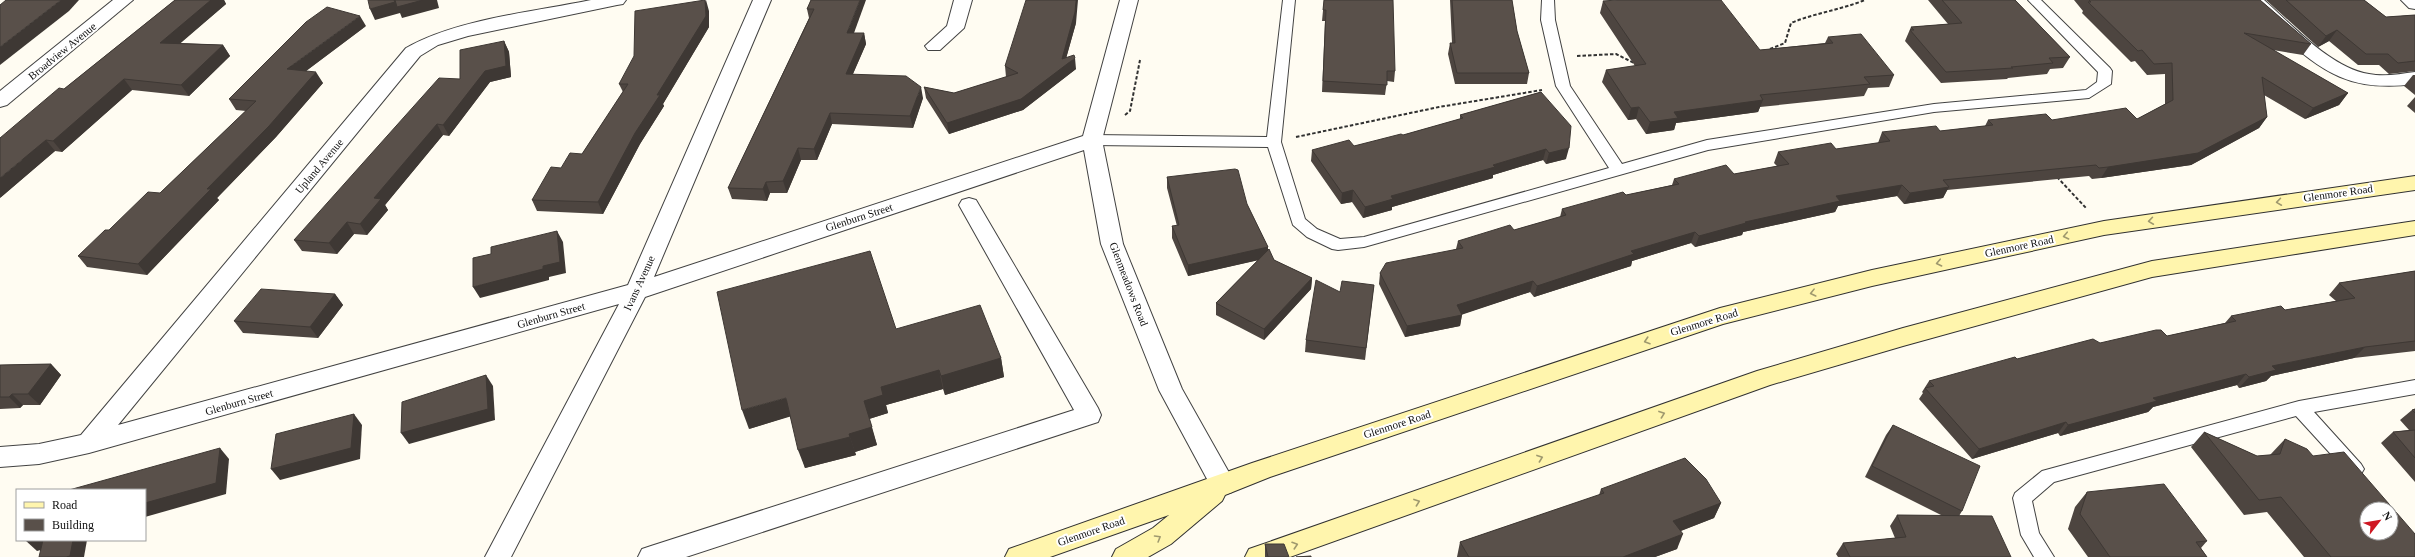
<svg xmlns="http://www.w3.org/2000/svg" width="2415" height="557" viewBox="0 0 2415 557" font-family="'Times New Roman',serif">
	<style>
		.lines { fill: none; stroke-linecap: round; stroke-linejoin: round }
		.service-casing { stroke: #424242; stroke-width: 2 }
		.minor-casing { stroke: #424242; stroke-width: 2 }
		.secondary-casing { stroke: #313131; stroke-width: 2 }
		.path { stroke: #313131; stroke-width: 2; stroke-dasharray: 3.5 2; stroke-linecap: butt }
		.service { fill: #fff; fill-rule: evenodd }
		.minor { fill: #fff; fill-rule: evenodd }
		.secondary { fill: #fff5ad; fill-rule: evenodd }
		.wall { fill: #4d4540 }
		.shaded-wall { fill: #3e3834 }
		.building { fill: #59504a; stroke: #3e3834; fill-rule: evenodd }
		.oneway { stroke: #9f996e }
		.labels { text-anchor: middle; stroke-width: 4; stroke-linejoin: round; paint-order: stroke }
		.street-label { font-size: 11px; fill: #0f0f0f; stroke: #fff }
	</style>
	<rect width="100%" height="100%" fill="#fffcf2"/>
	<g class="lines">
		<defs>
			<g id="service">
				<path d="M1283 0H1295L1281 142 1305 219 1317 229 1340 239 1364 237 1609 168 1556 86 1541 20 1542 0H1554L1555 20 1570 86 1622 164 1707 140 1934 104 2086 90 2097 82 2098 72 2028 0H2041L2110 68 2112 71 2111 84 2089 98 1934 112 1708 150 1364 247 1338 250 1332 249 1307 237 1293 225 1268 147 1092 145 1085 140 1092 135 1267 137Z"/>
				<path d="M2415 380V394L2314 412 2361 464 2364 469 2361 474 2355 476 2349 474 2296 416 2054 482 2032 501 2039 533 2054 557H2034L2021 535 2013 498 2015 493 2042 471 2299 401Z"/>
			</g>
			<g id="minor">
				<path d="M113 0H133L7 105 0 107V91Z"/>
				<path d="M591 0H626L623 4 617 5 468 36 438 45 420 56 118 425 628 285 753 0H771L654 277 1083 136 1120 0H1138L1102 140 1123 244 1182 389 1236 485 1232 492 1223 495 1214 492 1159 390 1101 244 1084 150 645 297 511 557H485L619 304 89 453 39 464 0 467V447L39 444 81 435 406 48C457 19 533 12 591 0Z"/>
				<path d="M954 0H972L964 28 940 50H928L925 46 947 26Z"/>
				<path d="M2245 0H2264C2292 25 2331 68 2369 74 2384 77 2400 74 2415 72V84C2351 92 2324 74 2278 32 2268 22 2254 12 2245 0Z"/>
				<path d="M2401 0H2415V9L2409 8Z"/>
				<path d="M969 198 976 200 1098 408 1101 415 1098 422 686 557H638L642 549 651 546 1074 410 959 205 962 200Z"/>
			</g>
			<g id="secondary">
				<path d="M2415 176V190L2104 235 1872 286 1723 324 1270 477 1225 495 1222 501 1171 544 1148 557H1112L1116 549 1153 528 1169 515 1050 557H1005L1009 549 1252 463 1720 308 1872 270 2104 221Z"/>
				<path d="M2415 221V235L2152 277 1903 346 1770 385 1290 557H1245L1249 549 1757 371 1903 328 2152 261Z"/>
			</g>
		</defs>
		<use href="#service" class="service-casing"/>
		<use href="#minor" class="minor-casing"/>
		<use href="#secondary" class="secondary-casing"/>
		<g class="path">
			<path d="M1770 49 1785 43 1791 23C1815 13 1840 10 1865 0"/>
			<path d="M1577 56 1616 54 1636 64"/>
			<path d="M1125 115 1130 111 1140 60"/>
			<path d="M1296 137 1439 107 1542 90"/>
			<path d="M2057 177 2086 208"/>
		</g>
		<use href="#service" class="service"/>
		<use href="#minor" class="minor"/>
		<use href="#secondary" class="secondary"/>
	</g>
	<g class="wall">
		<path d="M175 0H224L226 4 180 43 223 45 230 56 189 96 132 90 62 152 55 151 0 198 64 89Z"/>
		<path d="M811 0 854 33H864L866 44 853 74 923 98 913 128 832 124 817 160H801L787 193H770L767 201 732 199 728 188 809 18 807 9Z"/>
		<path d="M1324 0 1395 71 1394 82 1387 81 1385 95 1322 92 1325 21H1322Z"/>
		<path d="M1450 0H1512L1517 31 1529 73 1527 84H1455L1448 54 1450 43H1452Z"/>
		<path d="M1928 0H2015L2070 57 2063 68 2050 69 2047 74 2008 78 2007 79 1941 83 1905 41 1911 27 1948 24Z"/>
		<path d="M2074 0H2260L2311 44 2303 55 2273 50 2348 93 2339 105 2305 119 2264 95 2267 117 2259 128 2191 165 2101 178 2092 179 2089 176 1947 190 1943 198 1904 204 1897 196 1838 206 1835 212 1743 232 1742 235 1695 247 1691 243 1632 261 1631 266 1534 297 1530 292 1462 314 1460 326 1405 337 1379 284 1380 273 1456 249 1458 241 1514 230 1560 217 1562 209 1672 185 1674 179 1734 174 1777 166 1774 163 1778 152 1836 149 1878 143 1882 132 1940 131 1985 126 1988 120H2052L2137 119 2165 104V74L2147 75 2135 61 2131 62 2082 13 2083 11Z"/>
		<path d="M2266 0H2364L2386 17 2415 15V71L2389 74 2379 65H2358L2329 41 2318 47Z"/>
		<path d="M1603 1 1760 50 1825 43 1828 37 1894 75 1889 87 1868 88 1864 96 1760 107 1758 112 1676 123 1674 130 1646 134 1636 119 1628 120 1602 82 1606 70 1635 66 1600 13Z"/>
		<path d="M709 11V27L663 104 664 106 640 144 603 214 537 211 532 200 561 168 582 154 623 92 619 84Z"/>
		<path d="M1076 23 1066 58 1076 69 1023 110 949 134 926 98 924 87 954 93 1006 77 1005 66Z"/>
		<path d="M366 26 306 71 323 83 276 137 217 198 219 200 147 275 87 267 78 256 109 230 160 193 246 111 236 110 229 99Z"/>
		<path d="M504 41 509 52 511 77 490 82 449 136 443 135 385 205 388 210 367 235 354 234 337 254 302 251 294 240 460 79Z"/>
		<path d="M2413 75H2415V95L2404 86Z"/>
		<path d="M1541 92 1566 159 1546 164 1543 160 1493 175V178L1392 207V210L1363 218 1352 202 1341 204 1311 161 1312 150 1354 146 1403 135 1460 119V115Z"/>
		<path d="M2415 97V113L2407 106Z"/>
		<path d="M1167 177 1247 204 1268 247V250L1274 260 1312 278 1311 289 1264 340 1216 315V303L1258 260 1188 276 1172 238V226H1177L1167 188Z"/>
		<path d="M2415 271V351L2354 358 2271 376 2266 381 2239 388 2237 385 2153 407 2148 412 2060 436 2058 433 1972 459 1919 399 1923 393 1922 392 1929 381 2017 359 2100 343 2167 336 2225 323 2231 316 2285 310 2336 301 2329 295 2339 283Z"/>
		<path d="M1374 285 1365 360 1305 352 1306 340 1340 292Z"/>
		<path d="M335 294 343 305 318 338 243 333 234 321Z"/>
		<path d="M896 329 1001 358 1004 377 945 395 943 389 886 405 888 413 869 419 877 445 855 452 856 455 805 468 790 416 749 429Z"/>
		<path d="M51 364 61 375 40 405H23L20 408 0 409V365Z"/>
		<path d="M2415 409V482L2381 443 2393 432 2409 430 2400 420 2412 410Z"/>
		<path d="M1893 425 1962 511 1959 516 2011 557H1838L1836 554 1843 543 1895 538 1890 526 1897 515 1943 516 1865 477 1886 435Z"/>
		<path d="M2204 432 2257 456 2270 455 2285 439 2313 456 2415 557H2304L2267 512 2244 515 2191 447Z"/>
		<path d="M1601 489 1721 503 1714 518 1681 531 1677 549 1655 557H1457L1460 542 1599 495Z"/>
		<path d="M2087 492 2207 541 2201 548 2207 557H2088L2068 529 2075 507Z"/>
		<path d="M1265 544 1289 557H1265Z"/>
	</g>
	<g class="shaded-wall">
		<path d="M61 0H79L69 11 0 65V47Z"/>
		<path d="M211 0H224L226 4 168 54 160 43Z"/>
		<path d="M394 0H437L439 8 402 18 400 13 375 20 370 9Z"/>
		<path d="M706 0 709 11V27L663 104 664 106 640 144 603 214 598 202 635 133 657 95Z"/>
		<path d="M860 0H866L850 44 847 33Z"/>
		<path d="M1076 0H1078L1076 23 1064 66 1075 58 1076 69 1023 110 949 134 947 123 1062 59Z"/>
		<path d="M360 16 366 26 294 80 287 69Z"/>
		<path d="M2337 30 2329 41 2318 47 2326 36Z"/>
		<path d="M864 33 866 44 848 85 846 74Z"/>
		<path d="M504 41 509 52 511 77 490 82 449 136 443 125Z"/>
		<path d="M223 45 230 56 189 96 181 85Z"/>
		<path d="M316 72 323 83 276 137 217 198 219 200 147 275 138 264Z"/>
		<path d="M124 79 132 90 62 152 53 141Z"/>
		<path d="M921 87 923 98 913 128 910 116Z"/>
		<path d="M2348 93 2339 105 2305 119 2313 108Z"/>
		<path d="M1763 100 1758 112 1676 123 1674 130 1646 134 1650 122 1674 112Z"/>
		<path d="M1639 107 1636 119 1628 120 1631 108Z"/>
		<path d="M830 113 832 124 817 160 814 149Z"/>
		<path d="M2267 117 2259 128 2191 165 2101 178 2108 167Z"/>
		<path d="M437 124 443 135 385 205 388 210 367 235 360 224 374 198Z"/>
		<path d="M46 140 55 151 0 198V178Z"/>
		<path d="M798 148 801 160 787 193 783 181Z"/>
		<path d="M1569 148 1566 159 1546 164 1549 153Z"/>
		<path d="M1546 149 1543 160 1493 175V178L1392 207V210L1363 218 1365 207 1391 196Z"/>
		<path d="M766 182 770 193 767 201 763 189Z"/>
		<path d="M1902 185 1897 196 1838 206 1835 212 1743 232 1742 235 1695 247 1699 236 1745 222 1836 196Z"/>
		<path d="M1949 187 1943 198 1904 204 1910 193Z"/>
		<path d="M1353 190 1352 202 1341 204 1342 193Z"/>
		<path d="M347 222 354 234 337 254 329 243Z"/>
		<path d="M557 231 563 242 566 273 549 277V280L480 298 473 287 543 266Z"/>
		<path d="M1695 232 1691 243 1632 261 1631 266 1534 297 1537 286 1631 251Z"/>
		<path d="M1268 247V258L1188 276V265Z"/>
		<path d="M1312 278 1311 289 1264 340V329Z"/>
		<path d="M1533 281 1530 292 1458 316 1462 315 1460 326 1405 337 1407 326 1457 305Z"/>
		<path d="M335 294 343 305 318 338 310 327Z"/>
		<path d="M2365 347 2354 358 2271 376 2266 381 2239 388 2249 377 2272 366Z"/>
		<path d="M1001 358 1004 377 945 395 941 376Z"/>
		<path d="M51 364 61 375 40 405 28 394Z"/>
		<path d="M939 370 943 389 886 405 888 413 869 419 864 401 881 387Z"/>
		<path d="M2246 374 2237 385 2153 407 2148 412 2060 436 2068 425 2153 398Z"/>
		<path d="M486 375 493 386 495 420 409 444 401 433Z"/>
		<path d="M12 394 23 405 20 408 9 397Z"/>
		<path d="M786 398 792 416 749 429 742 410Z"/>
		<path d="M354 414 362 425 360 459 280 480 271 469Z"/>
		<path d="M2066 422 2058 433 1972 459 1979 449Z"/>
		<path d="M872 427 877 445 855 452 849 434Z"/>
		<path d="M850 437 856 455 805 468 798 450Z"/>
		<path d="M220 448 229 459 226 494 145 517V503Z"/>
		<path d="M1721 503 1714 518 1667 536 1673 521Z"/>
		<path d="M1683 534 1677 549 1655 557H1623Z"/>
		<path d="M25 540H49L56 546 37 551Z"/>
		<path d="M73 540H87L84 557H66Z"/>
	</g>
	<g class="building">
		<path d="M6 0H61L0 47V5Z"/>
		<path d="M175 0H211L160 43 223 45 181 85 124 79 53 141 46 140 0 178V138L59 88 64 89Z"/>
		<path d="M368 0H394L395 2 370 9Z"/>
		<path d="M395 0H423L397 7Z"/>
		<path d="M705 0 706 16 657 95H660L635 133 598 202 532 200 551 167 561 168 570 153 582 154 628 84H619L634 56 635 11Z"/>
		<path d="M811 0H860L847 33H864L846 74 906 76 921 87 910 116 830 113 814 149 798 148 783 181 766 182 763 189 728 188 814 9H807Z"/>
		<path d="M1026 0H1076L1075 12 1062 59 1074 55 1075 58 1021 99 947 123 924 87 954 93 1018 73 1005 66Z"/>
		<path d="M1324 0H1393L1395 71H1387V85L1323 81 1326 10H1323Z"/>
		<path d="M1452 0H1512L1517 31 1529 73H1457L1450 43H1455Z"/>
		<path d="M1617 0H1721L1760 50 1833 43 1828 37 1861 34 1894 75 1864 77 1870 84 1760 95 1763 100 1674 112 1678 118 1650 122 1639 107 1631 108 1606 70 1646 64 1603 1Z"/>
		<path d="M1942 0H2015L2070 57 2049 58 2053 63 2011 67 2013 68 1946 72 1910 30H1914L1911 27 1962 23Z"/>
		<path d="M2089 0H2260L2311 44 2244 33 2348 93 2313 108 2262 77 2267 117 2198 153 2108 167 2099 168 2096 165 1943 180 1949 187 1910 193 1902 185 1836 196 1840 201 1745 222 1746 223 1699 236 1695 232 1631 251 1634 254 1537 286 1533 281 1457 305 1462 315 1407 326 1380 273 1386 263 1463 248 1458 241 1510 225 1514 230 1566 215 1562 209 1623 192 1626 195 1679 184 1674 179 1726 165 1734 174 1789 164 1778 152 1831 143 1836 149 1890 141 1882 132 1936 126 1940 131 1993 125 1988 120 2046 114 2052 120 2126 108 2137 119 2173 100 2172 63 2154 64 2142 50 2138 51 2088 2H2091Z"/>
		<path d="M2286 0H2364L2386 17 2415 15V61L2398 63 2388 54H2366L2337 30 2326 36Z"/>
		<path d="M327 7 360 16 287 69 316 72 269 126 207 189H211L138 264 78 256 105 230H109L148 192 160 193 256 101 229 99 306 22Z"/>
		<path d="M504 41 506 66 485 71 443 125 437 124 374 198 381 199 360 224 347 222 329 243 294 240 439 78 460 79V50Z"/>
		<path d="M1541 92 1571 126 1569 148 1549 153 1546 149 1493 165 1495 167 1391 196 1393 199 1365 207 1353 190 1342 193 1312 150 1349 140 1354 146 1401 134 1403 135 1463 118 1460 115Z"/>
		<path d="M1235 169 1238 170 1247 204 1268 247 1188 265 1172 226 1179 225 1167 177Z"/>
		<path d="M557 231 560 262 543 266V269L473 287V258L491 254V247Z"/>
		<path d="M1269 249 1274 260 1312 278 1264 329 1216 303Z"/>
		<path d="M870 251 896 329 980 305 1001 358 941 376 939 370 881 387 883 395 864 401 872 427 849 434 850 437 798 450 786 398 742 410 717 292Z"/>
		<path d="M2415 271V341L2365 347 2272 366 2276 370 2249 377 2246 374 2153 398 2157 401 2068 425 2066 422 1979 449 1925 388 1934 386 1929 381 2015 357 2017 359 2093 339 2100 343 2156 330H2161L2167 336 2236 321 2231 316 2281 306 2285 310 2355 298 2339 283Z"/>
		<path d="M1316 280 1340 292 1342 281 1374 285 1366 348 1306 340Z"/>
		<path d="M261 289 335 294 310 327 234 321Z"/>
		<path d="M51 364 28 394H12L9 397H0V365Z"/>
		<path d="M486 375 488 409 401 433 402 402Z"/>
		<path d="M2415 409V413L2412 410Z"/>
		<path d="M354 414 351 448 271 469 276 434Z"/>
		<path d="M1893 425 1980 466 1962 511 1872 466Z"/>
		<path d="M2415 430V458L2393 432Z"/>
		<path d="M2204 432 2257 456 2280 454 2285 439 2307 449 2313 456 2344 452 2415 534V557H2331L2281 497 2259 500ZM2367 509H2391V533H2367Z"/>
		<path d="M220 448 216 483 145 503V490H69Z"/>
		<path d="M1685 458 1706 479 1721 503 1673 521 1683 534 1623 557H1469L1460 542 1604 493 1601 489Z"/>
		<path d="M2164 484 2207 541 2196 542 2207 557H2110L2080 514 2087 492Z"/>
		<path d="M1897 515 1992 516 2011 557H1850L1843 543 1906 537Z"/>
		<path d="M43 540H73L70 556 66 557H39Z"/>
		<path d="M1265 544H1284L1289 557H1268Z"/>
		<path d="M1311 556V557H1296Z"/>
	</g>
	<defs><path id="oneway-chevron" d="M-2-3.5L2.5 0L-2 3.5" fill="none" stroke-width="1.6" stroke-linecap="round" stroke-linejoin="round"/></defs>
	<g class="oneway">
		<use href="#oneway-chevron" transform="translate(2279 202) rotate(172)"/>
		<use href="#oneway-chevron" transform="translate(2151 221) rotate(172)"/>
		<use href="#oneway-chevron" transform="translate(2066 236) rotate(168)"/>
		<use href="#oneway-chevron" transform="translate(1939 263) rotate(168)"/>
		<use href="#oneway-chevron" transform="translate(1813 293) rotate(166)"/>
		<use href="#oneway-chevron" transform="translate(1647 341) rotate(162)"/>
		<use href="#oneway-chevron" transform="translate(1662 414) rotate(-20)"/>
		<use href="#oneway-chevron" transform="translate(1540 458) rotate(-20)"/>
		<use href="#oneway-chevron" transform="translate(1417 502) rotate(-20)"/>
		<use href="#oneway-chevron" transform="translate(1158 538) rotate(-31)"/>
		<use href="#oneway-chevron" transform="translate(1295 545) rotate(-18)"/>
	</g>
	<g class="labels">
		<g class="street-label">
			<text transform="translate(62 51) rotate(-39)" y="4">Broadview Avenue</text>
			<text transform="translate(319 166) rotate(-50)" y="4">Upland Avenue</text>
			<text transform="translate(2338 193) rotate(-8)" y="4">Glenmore Road</text>
			<text transform="translate(859 217) rotate(-18)" y="4">Glenburn Street</text>
			<text transform="translate(2019 246) rotate(-12)" y="4">Glenmore Road</text>
			<text transform="translate(639 283) rotate(-65)" y="4">Ivans Avenue</text>
			<text transform="translate(1129 284) rotate(69)" y="4">Glenmeadows Road</text>
			<text transform="translate(551 315) rotate(-16)" y="4">Glenburn Street</text>
			<text transform="translate(1704 322) rotate(-17)" y="4">Glenmore Road</text>
			<text transform="translate(239 402) rotate(-16)" y="4">Glenburn Street</text>
			<text transform="translate(1397 424) rotate(-18)" y="4">Glenmore Road</text>
			<text transform="translate(1091 531) rotate(-19)" y="4">Glenmore Road</text>
		</g>
	</g>
	<rect x="16" y="489" width="130" height="52" fill="#ffffff" stroke="#9f9f9f"/>
	<rect x="24" y="502" width="20" height="6" fill="#fff5ad" stroke="#9f9f9f"/>
	<text x="52" y="509" font-size="12" fill="#0f0f0f">Road</text>
	<rect x="24" y="519" width="20" height="12" fill="#59504a" stroke="#9f9f9f"/>
	<text x="52" y="529" font-size="12" fill="#0f0f0f">Building</text>
	<g transform="translate(2379 521) rotate(59)"><circle r="19" fill="#ffffff" stroke="#9f9f9f"/>
	<path d="M0-3L7 15L0 10L-7 15Z" fill="#cf1823"/>
	<text y="-6" font-size="11" font-weight="bold" text-anchor="middle" fill="#0f0f0f">N</text>
	</g>
</svg>
